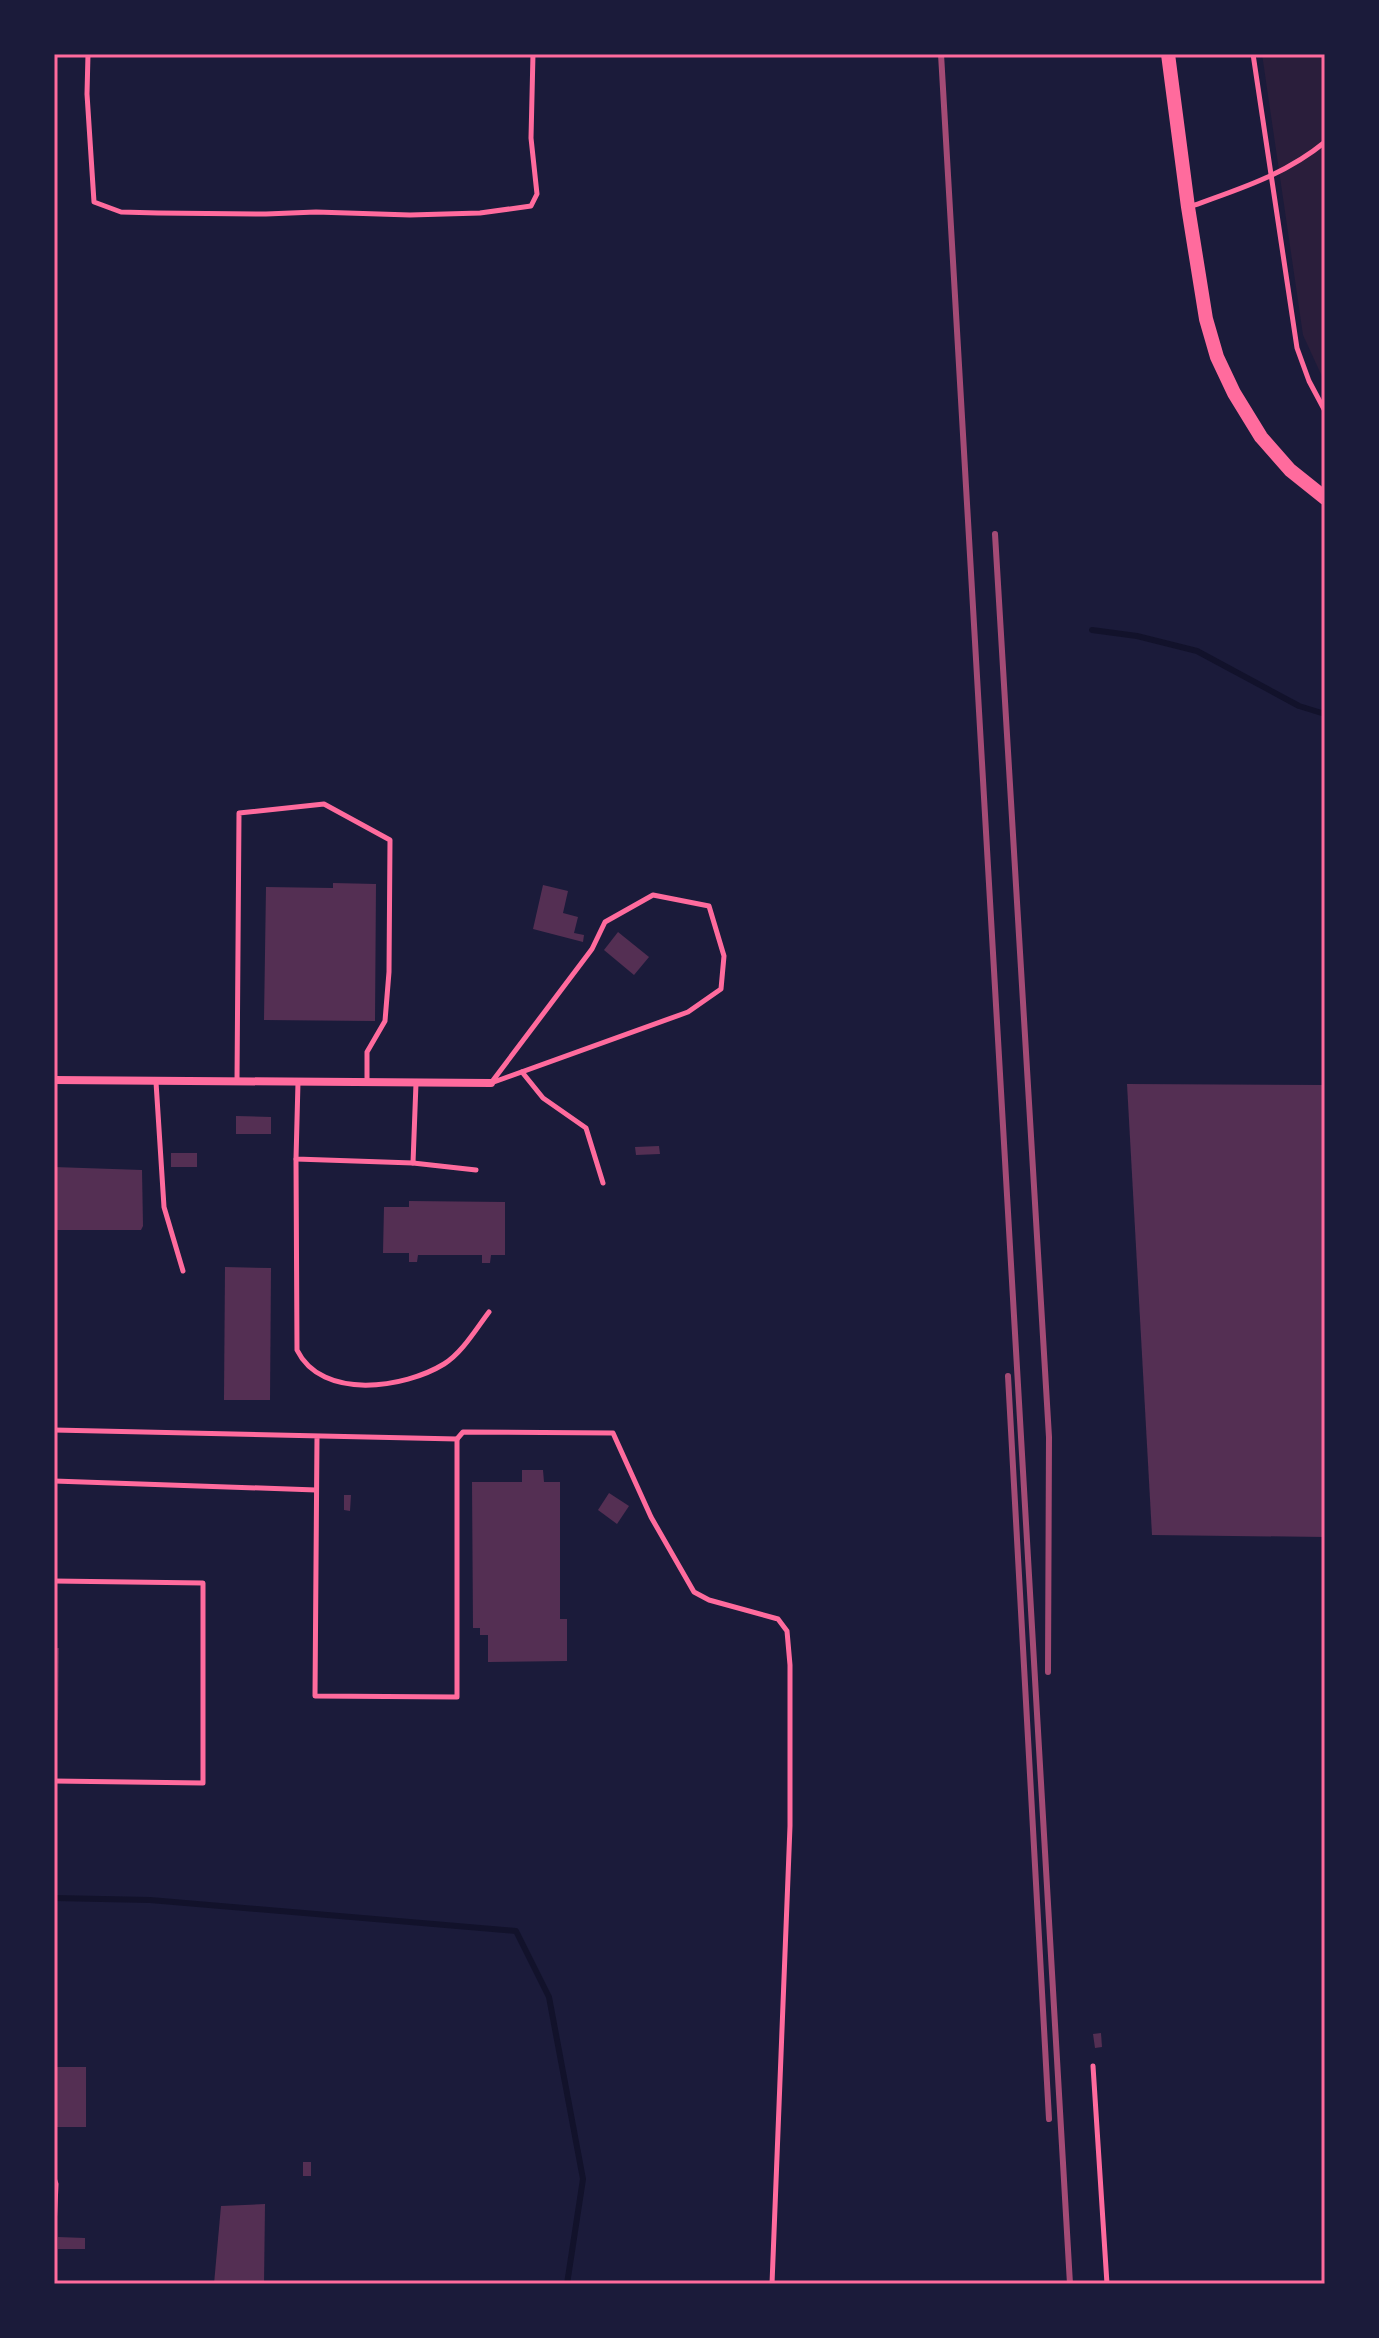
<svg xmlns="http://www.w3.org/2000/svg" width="1379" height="2338" viewBox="0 0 1379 2338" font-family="'Alegreya Sans',sans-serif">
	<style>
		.green { fill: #2a1e3b }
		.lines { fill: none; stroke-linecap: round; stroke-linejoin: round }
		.stream { stroke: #12122b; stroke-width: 6 }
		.building { fill: #542f53 }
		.service { stroke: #ff6b9d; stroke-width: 5 }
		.minor { stroke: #ff6b9d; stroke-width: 8 }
		.tertiary { stroke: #ff6b9d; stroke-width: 14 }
		.rail { stroke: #a44b75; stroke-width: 6 }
		.neatline { fill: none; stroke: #ff6b9d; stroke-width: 3 }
	</style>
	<rect width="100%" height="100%" fill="#1b1b3a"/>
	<path class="green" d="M1262 54H1325V383L1303 335Z"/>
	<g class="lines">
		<g class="stream">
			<path d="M1092 630 1137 636 1197 651 1299 706 1325 714"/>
			<path d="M54 1898 150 1900 516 1931 549 1997 583 2179 567 2284"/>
		</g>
	</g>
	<g class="building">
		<path d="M333 883 376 884 375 1021 264 1020 266 887 333 888Z"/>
		<path d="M543 885 568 891 563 913 578 917 574 933 584 935 583 942 533 929Z"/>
		<path d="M618 932 649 957 634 975 604 950Z"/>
		<path d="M1127 1084 1325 1085V1537L1152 1535Z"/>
		<path d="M236 1116 271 1117V1134H236Z"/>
		<path d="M659 1146 660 1154 636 1155 635 1147Z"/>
		<rect x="171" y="1153" width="26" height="14"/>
		<path d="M54 1167 142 1170 143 1226 141 1230H54Z"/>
		<path d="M409 1201 505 1202V1255H491L490 1263H482V1255H418L417 1262H409V1253H383L384 1207H409Z"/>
		<path d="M225 1267 271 1268 270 1400H224Z"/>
		<path d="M522 1470H543L544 1482H560V1619H567V1661L488 1662V1635H480V1628H473L472 1482H522Z"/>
		<path d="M609 1493 629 1506 617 1524 598 1510Z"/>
		<path d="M344 1495H351L350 1511 344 1510Z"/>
		<path d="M54 1648H59L58 1720H54Z"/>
		<path d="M1101 2033 1102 2047 1095 2048 1093 2034Z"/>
		<rect x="54" y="2067" width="32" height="60"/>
		<rect x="303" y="2162" width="8" height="14"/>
		<path d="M265 2204 264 2284H214L221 2206Z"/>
		<path d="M58 2237 85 2238V2249H58Z"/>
	</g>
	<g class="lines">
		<g class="service">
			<path d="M88 54 87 94 94 202 121 212 158 213 266 214 316 212 410 215 480 213 531 206 537 194 531 138 533 54"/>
			<path d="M1253 54 1297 348 1309 381 1325 411"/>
			<path d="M1189 207C1237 190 1285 175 1325 142"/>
			<path d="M653 895 709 906 724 956 721 989 688 1012 491 1083 592 949 605 922Z"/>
			<path d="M522 1072 543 1098 586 1128 603 1183"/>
			<path d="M237 1081 239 813 324 804 390 840 389 972 385 1021 367 1052V1082"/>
			<path d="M156 1082 164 1207 183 1271"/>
			<path d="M298 1082 296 1159 413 1163 416 1083"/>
			<path d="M296 1159 297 1350C322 1401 405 1388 444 1364 462 1353 476 1329 489 1312"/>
			<path d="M413 1163 476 1170"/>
			<path d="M54 1430 457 1439V1697L315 1696 317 1436"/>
			<path d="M457 1439 463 1432 613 1433 651 1517 694 1592 709 1600 778 1619 787 1631 790 1665V1826L772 2284"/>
			<path d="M54 1481 316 1490"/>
			<path d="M54 1581 203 1583V1783L54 1781"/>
			<path d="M1093 2066 1107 2284"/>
			<path d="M54 2178 56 2184 54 2228"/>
		</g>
		<path class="minor" d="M54 1080 491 1083"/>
		<path class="tertiary" d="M1168 54 1188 207 1206 319 1217 357 1234 393 1261 437 1290 470 1325 498"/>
		<g class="rail">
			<path d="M941 54 1070 2284"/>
			<path d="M995 534 1049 1437 1048 1672"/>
			<path d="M1008 1376 1049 2119"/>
		</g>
	</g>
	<rect width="1379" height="2338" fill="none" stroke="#1b1b3a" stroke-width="112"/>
	<rect x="56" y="56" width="1267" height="2226" class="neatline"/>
</svg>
